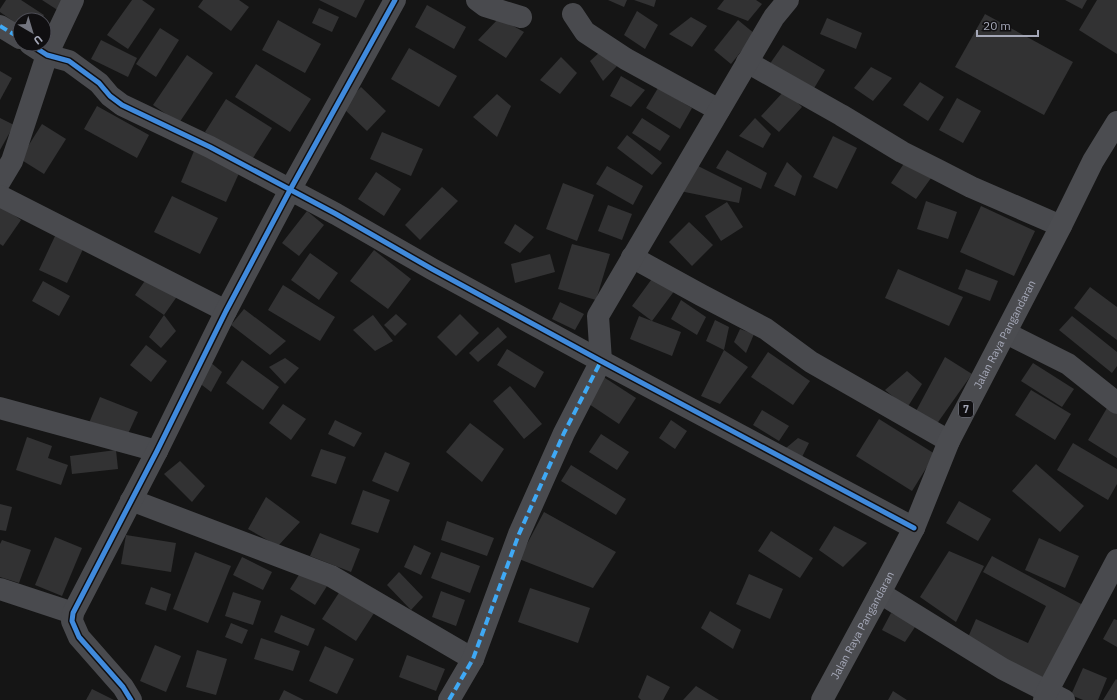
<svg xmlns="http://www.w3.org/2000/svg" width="1117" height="700" viewBox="0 0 1117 700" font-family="'IBM Plex Sans',sans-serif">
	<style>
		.building { fill: #323233 }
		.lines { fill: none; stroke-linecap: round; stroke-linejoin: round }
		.minor { stroke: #494a4e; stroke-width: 22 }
		.highway { stroke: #4b4c50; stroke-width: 22 }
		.quiet { stroke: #3fa9f5; stroke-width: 4; stroke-dasharray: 8 4; stroke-linecap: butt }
		.cycleway-casing { stroke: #100f11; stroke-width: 8 }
		.cycleway { stroke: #408adc; stroke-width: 5 }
		.labels { text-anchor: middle; stroke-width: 3; stroke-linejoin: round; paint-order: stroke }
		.shield { fill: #100f11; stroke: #787a86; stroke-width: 1 }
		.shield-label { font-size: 10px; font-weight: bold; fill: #a5a8b8 }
		.street-label { font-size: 11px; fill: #a5a8b8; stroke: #100f11 }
	</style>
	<rect width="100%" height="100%" fill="#151515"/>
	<g class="building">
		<path d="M6 0H21L44 15 41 20H20V26L0 12V9Z"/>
		<path d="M42 0H66L59 11Z"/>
		<path d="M132 0H142L155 9 128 49 107 35Z"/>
		<path d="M203 0H239L249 7 231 31 198 7Z"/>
		<path d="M319 0H365L356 18Z"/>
		<path d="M608 0H627L624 7Z"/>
		<path d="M634 0H656L654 7Z"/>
		<path d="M724 0H756L762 4 748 21 717 9Z"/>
		<path d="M1065 0H1087L1082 9Z"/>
		<path d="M1097 0H1117V54L1079 30Z"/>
		<path d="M427 5 466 27 454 49 415 27Z"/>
		<path d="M319 8 339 17 332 32 312 23Z"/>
		<path d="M637 11 658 25 645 49 624 35Z"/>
		<path d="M985 14 1073 62 1044 115 955 67Z"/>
		<path d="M691 17 707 26 692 47 669 34Z"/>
		<path d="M499 18 524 32 506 58 478 40Z"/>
		<path d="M827 18 862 33 856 49 820 34Z"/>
		<path d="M278 20 321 44 305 73 262 50Z"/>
		<path d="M738 20 755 34 731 64 714 50Z"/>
		<path d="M160 28 179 40 156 77 136 64Z"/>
		<path d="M101 40 137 58 128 77 91 59Z"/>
		<path d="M783 45 825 70 813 90 769 65Z"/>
		<path d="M409 48 457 76 439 107 391 79Z"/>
		<path d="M600 52 617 66 603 81 590 61Z"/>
		<path d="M187 55 213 73 179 123 153 105Z"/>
		<path d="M561 57 577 73 560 94 540 80Z"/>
		<path d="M256 64 311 99 290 132 235 97Z"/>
		<path d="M871 67 892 78 873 101 854 88Z"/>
		<path d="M0 71 12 78 0 100Z"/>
		<path d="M621 76 645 90 631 107 610 96Z"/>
		<path d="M920 82 944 97 928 121 903 105Z"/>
		<path d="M361 87 386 111 367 131 342 107Z"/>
		<path d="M658 88 692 108 680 129 646 108Z"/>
		<path d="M785 90 802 107 779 132 761 116Z"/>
		<path d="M497 94 511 106 497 137 473 117Z"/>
		<path d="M957 98 981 111 963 143 939 130Z"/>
		<path d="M226 99 272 128 251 161 205 132Z"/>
		<path d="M97 106 149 135 137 158 84 129Z"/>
		<path d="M0 118 14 125 0 150Z"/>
		<path d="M642 118 670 136 660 151 632 133Z"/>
		<path d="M755 118 771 134 763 148 739 136Z"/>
		<path d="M42 124 66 139 44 174 20 159Z"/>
		<path d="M382 132 423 149 411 176 370 159Z"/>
		<path d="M627 135 662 163 652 175 617 148Z"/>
		<path d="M833 136 857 148 837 189 813 177Z"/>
		<path d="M727 150 767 173 761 189 716 168Z"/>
		<path d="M194 151 240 171 226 202 181 182Z"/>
		<path d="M684 159 742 188 739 203 665 188Z"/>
		<path d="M787 162 802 176 795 196 774 186Z"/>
		<path d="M905 162 931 178 916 199 891 183Z"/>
		<path d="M607 166 643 186 633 205 596 184Z"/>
		<path d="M376 172 401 189 384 216 358 199Z"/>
		<path d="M563 183 594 195 577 241 546 229Z"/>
		<path d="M442 187 458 201 420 240 405 225Z"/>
		<path d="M172 196 218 218 200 254 154 232Z"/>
		<path d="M926 201 957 212 948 239 917 229Z"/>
		<path d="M727 202 743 227 721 241 705 216Z"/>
		<path d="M0 205 21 220 3 246 0 244Z"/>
		<path d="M608 205 632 214 622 240 598 231Z"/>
		<path d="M981 206 1035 231 1014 276 960 252Z"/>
		<path d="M307 211 324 225 299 256 282 243Z"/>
		<path d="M689 222 713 245 692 266 669 242Z"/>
		<path d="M515 224 534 237 520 253 504 243Z"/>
		<path d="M56 234 84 247 67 283 39 270Z"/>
		<path d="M572 244 610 254 596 300 558 289Z"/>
		<path d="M374 250 411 279 388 309 350 281Z"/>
		<path d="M310 253 338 273 319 300 291 280Z"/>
		<path d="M550 254 555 272 515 283 511 264Z"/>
		<path d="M898 269 963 297 949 326 885 298Z"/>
		<path d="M966 269 998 281 990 301 958 289Z"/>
		<path d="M149 275 178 295 164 315 176 331 161 348 149 337 164 315 135 295Z"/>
		<path d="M654 276 675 290 652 321 681 332 672 356 630 339 639 316 652 321 632 306Z"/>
		<path d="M43 281 70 296 59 316 32 301Z"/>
		<path d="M283 285 335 317 320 341 268 310Z"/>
		<path d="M1090 287 1117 307V340L1074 308Z"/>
		<path d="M681 300 706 317 697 335 671 319Z"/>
		<path d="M560 302 584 314 575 330 552 319Z"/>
		<path d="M244 309 286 341 270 355 231 325Z"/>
		<path d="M396 314 407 324 395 336 384 325Z"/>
		<path d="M460 314 479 333 456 356 437 337Z"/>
		<path d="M373 315 393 341 375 351 353 330Z"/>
		<path d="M1072 316 1117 352V366L1112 373 1059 330Z"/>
		<path d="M715 320 729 327 724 350 706 341Z"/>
		<path d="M498 327 507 337 478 362 469 353Z"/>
		<path d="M740 329 754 334 746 353 734 342Z"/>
		<path d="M146 345 167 361 151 382 130 365Z"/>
		<path d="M507 349 544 372 535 388 497 365Z"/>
		<path d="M724 350 748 367 720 404 701 396Z"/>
		<path d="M768 352 810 381 793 405 751 377Z"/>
		<path d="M945 357 972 374 936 425 915 413Z"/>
		<path d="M285 358 299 368 285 384 269 367Z"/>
		<path d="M242 360 279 387 263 410 226 383Z"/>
		<path d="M210 362 222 372 211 392 198 382Z"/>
		<path d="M1033 363 1074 389 1062 407 1021 381Z"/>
		<path d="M907 371 922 384 907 408 885 390Z"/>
		<path d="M602 376 636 398 619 424 586 402Z"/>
		<path d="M510 386 542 424 524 439 493 401Z"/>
		<path d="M1031 390 1071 414 1055 440 1015 415Z"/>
		<path d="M100 397 138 412 127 436 89 423Z"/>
		<path d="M283 404 306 419 291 440 269 423Z"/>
		<path d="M1107 408 1117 414V458L1088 440Z"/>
		<path d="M762 410 789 426 779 441 753 425Z"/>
		<path d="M879 419 935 454 912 491 856 456Z"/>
		<path d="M335 420 362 433 354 447 328 434Z"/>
		<path d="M671 420 687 431 675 449 659 438Z"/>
		<path d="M470 423 504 449 482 482 446 452Z"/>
		<path d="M601 434 629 452 617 470 589 452Z"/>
		<path d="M27 437 52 446 48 458 68 465 61 485 16 470Z"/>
		<path d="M798 438 809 443 801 459 786 448Z"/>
		<path d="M1073 443 1117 469V484L1108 500 1057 470Z"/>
		<path d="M321 449 346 457 336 484 311 476Z"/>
		<path d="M116 450 118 469 72 474 70 456Z"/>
		<path d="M385 452 410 463 398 492 372 481Z"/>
		<path d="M180 461 205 486 192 502 164 474Z"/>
		<path d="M1036 464 1084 506 1060 532 1012 491Z"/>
		<path d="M571 465 626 499 616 515 561 481Z"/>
		<path d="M363 490 390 500 378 533 351 524Z"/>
		<path d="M266 497 300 522 278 546 248 529Z"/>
		<path d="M959 501 991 519 978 541 946 523Z"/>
		<path d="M0 504 12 507 6 531 0 530Z"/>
		<path d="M544 512 616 552 593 588 519 559Z"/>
		<path d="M447 521 494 538 487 556 441 540Z"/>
		<path d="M834 526 867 543 843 567 819 550Z"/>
		<path d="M771 531 813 558 800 578 758 551Z"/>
		<path d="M320 533 360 549 351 572 310 556Z"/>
		<path d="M126 535 176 543 171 572 121 564Z"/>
		<path d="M55 537 82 548 62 596 35 585Z"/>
		<path d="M1039 538 1079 556 1065 588 1025 570Z"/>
		<path d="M2 540 31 550 19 583 0 577V544Z"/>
		<path d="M414 545 431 553 421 575 404 567Z"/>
		<path d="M949 551 984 566 956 622 920 597Z"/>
		<path d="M195 552 231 566 208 623 173 609Z"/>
		<path d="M441 552 480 566 470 593 431 578Z"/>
		<path d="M992 556 1083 605 1046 685 966 642 976 619 1028 643 1046 606 983 572Z"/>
		<path d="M242 557 272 572 263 590 233 575Z"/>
		<path d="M302 570 327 586 315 605 290 589Z"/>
		<path d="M399 572 423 597 411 610 387 585Z"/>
		<path d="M749 574 783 589 770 619 736 604Z"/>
		<path d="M151 587 171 594 166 611 145 604Z"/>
		<path d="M342 588 376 610 356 641 322 619Z"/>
		<path d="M530 588 590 608 578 643 518 622Z"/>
		<path d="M441 591 465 600 456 626 432 617Z"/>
		<path d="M233 592 261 601 253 625 225 616Z"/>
		<path d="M710 611 741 630 733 649 701 628Z"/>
		<path d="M891 613 917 624 905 642 882 630Z"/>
		<path d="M281 615 315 629 308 646 274 632Z"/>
		<path d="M1114 619 1117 620V647L1103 639Z"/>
		<path d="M231 623 248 630 242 644 225 637Z"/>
		<path d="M261 638 300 651 293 671 254 659Z"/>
		<path d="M155 645 181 656 166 692 140 681Z"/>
		<path d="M325 646 354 659 337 694 309 681Z"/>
		<path d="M197 650 227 659 216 695 186 687Z"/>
		<path d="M407 655 445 669 436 691 399 677Z"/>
		<path d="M1083 668 1107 678 1098 700H1083L1071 695Z"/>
		<path d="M647 675 670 687 663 700H641L638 697Z"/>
		<path d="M1116 679 1117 680V700H1103Z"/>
		<path d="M696 686 719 700H683Z"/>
		<path d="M92 689 114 700H86Z"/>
		<path d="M284 690 304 700H279Z"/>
		<path d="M893 691 907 700H888Z"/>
	</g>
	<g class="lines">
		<g class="minor">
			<path d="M477 0 485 6 521 17"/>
			<path d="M573 14 585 32 626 59 719 110"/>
			<path d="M0 26 20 38"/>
			<path d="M30 44 47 55 69 61 99 83 110 96 122 105 210 147 336 214 432 269 601 361 914 528"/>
			<path d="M747 62 841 115 902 152 938 170 971 187 1061 226"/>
			<path d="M0 181 12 161 47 55 73 0"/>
			<path d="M0 196 226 311"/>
			<path d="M632 257 701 295 766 329 811 362 949 441"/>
			<path d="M1006 333 1068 364 1117 403"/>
			<path d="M0 408 157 451"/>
			<path d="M131 500 331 576 473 659"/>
			<path d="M0 589 73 613"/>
			<path d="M880 593 1003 669 1064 700"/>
			<path d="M131 700 123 687 79 637 72 621 73 613 157 451 226 311 290 190 395 0"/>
			<path d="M449 700 473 659 519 534 564 433 601 361 598 316 774 17 788 0"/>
			<path d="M1044 700 1047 692 1117 560"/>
		</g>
		<path class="highway" id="s1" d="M822 700 880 593 914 528 949 441 1061 226 1093 161 1117 122"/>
		<g class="quiet">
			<path d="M0 26 20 38"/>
			<path d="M449 700 473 659 519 534 564 433 601 361 604 362"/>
		</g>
		<defs>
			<g id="cycleway">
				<path d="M30 44 47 55 69 61 99 83 110 96 122 105 210 147 336 214 432 269 601 361 914 528"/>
				<path d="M131 700 123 687 79 637 72 621 73 613 157 451 226 311 290 190 395 0"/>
			</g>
		</defs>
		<use href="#cycleway" class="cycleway-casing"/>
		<use href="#cycleway" class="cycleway"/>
	</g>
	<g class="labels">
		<rect class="shield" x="959" y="401" width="14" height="16" rx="3"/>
		<g class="shield-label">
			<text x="966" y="413">7</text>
		</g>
		<g class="street-label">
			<text dy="4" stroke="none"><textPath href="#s1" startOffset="409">Jalan Raya Pangandaran</textPath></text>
			<text dy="4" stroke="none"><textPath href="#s1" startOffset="85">Jalan Raya Pangandaran</textPath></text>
		</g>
	</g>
	<g transform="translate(32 32) rotate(142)"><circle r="19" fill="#100f11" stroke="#4c4c54"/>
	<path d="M0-3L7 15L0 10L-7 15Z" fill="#73757f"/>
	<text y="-6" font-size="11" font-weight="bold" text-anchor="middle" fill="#a5a8b8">U</text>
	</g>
	<path d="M977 30v6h61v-6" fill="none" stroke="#a5a8b8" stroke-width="2"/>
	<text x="983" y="30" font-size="12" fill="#a5a8b8" stroke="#100f11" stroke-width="3" paint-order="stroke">20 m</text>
</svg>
